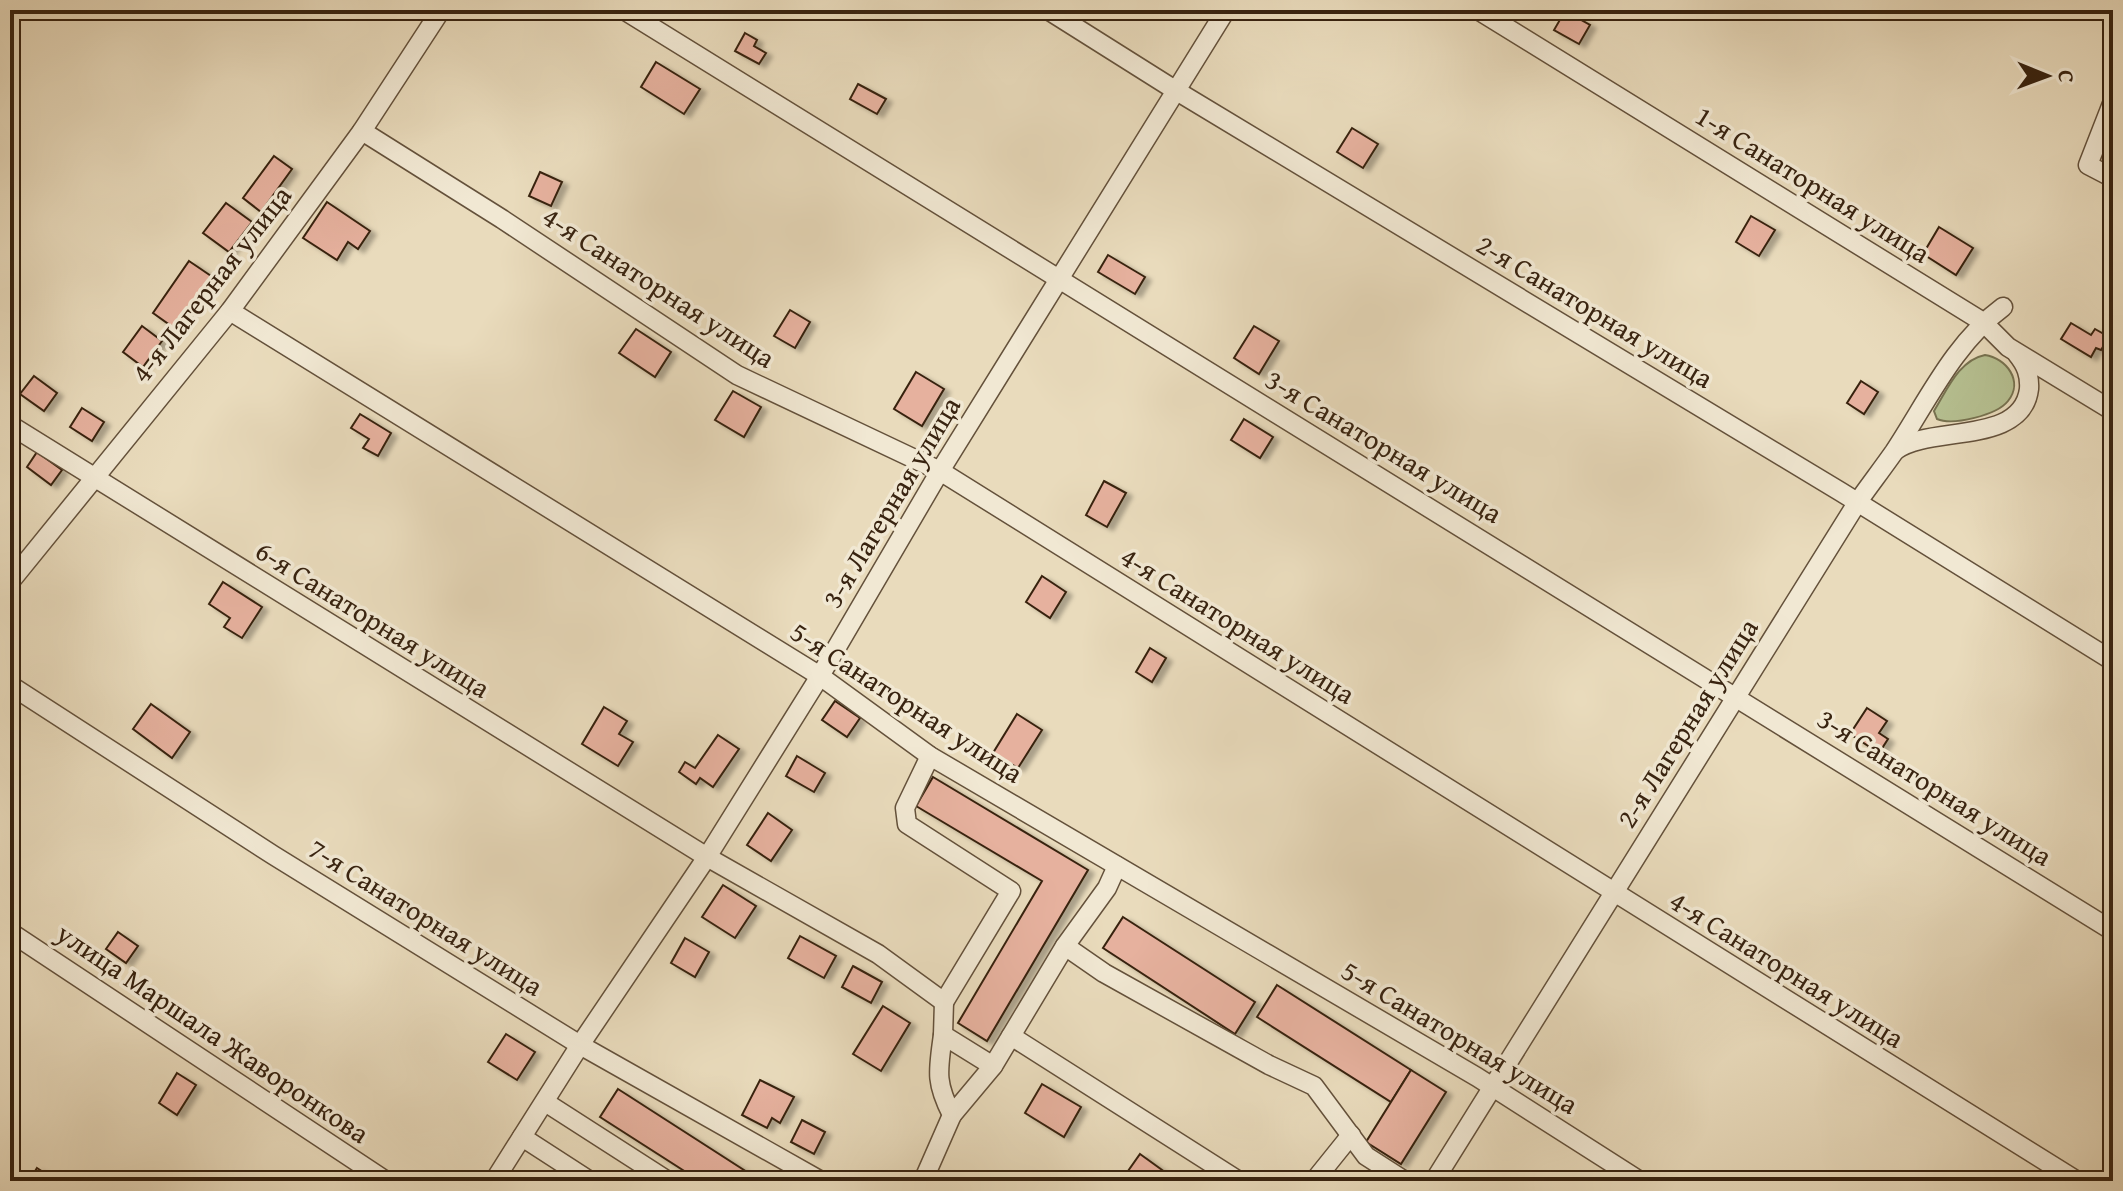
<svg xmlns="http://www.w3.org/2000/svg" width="2123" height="1191" viewBox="0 0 2123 1191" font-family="'Gentium Book Plus',serif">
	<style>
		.green { fill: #b6c091; stroke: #777250; stroke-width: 2 }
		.building { fill: #e6b19e; stroke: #382310; stroke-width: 2; filter: url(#shadow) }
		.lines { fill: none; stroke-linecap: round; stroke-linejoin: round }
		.minor-casing { stroke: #64513b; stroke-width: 21 }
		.minor { stroke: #f1e8d3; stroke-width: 18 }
		.labels { text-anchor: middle; stroke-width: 7; stroke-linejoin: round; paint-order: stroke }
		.street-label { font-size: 28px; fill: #382310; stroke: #f1e8d3 }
	</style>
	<defs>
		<filter id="shadow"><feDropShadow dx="6" dy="3.5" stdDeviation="2" flood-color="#0004"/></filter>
	</defs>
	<rect width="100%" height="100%" fill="#e9dbbc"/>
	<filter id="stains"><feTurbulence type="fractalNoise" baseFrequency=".0025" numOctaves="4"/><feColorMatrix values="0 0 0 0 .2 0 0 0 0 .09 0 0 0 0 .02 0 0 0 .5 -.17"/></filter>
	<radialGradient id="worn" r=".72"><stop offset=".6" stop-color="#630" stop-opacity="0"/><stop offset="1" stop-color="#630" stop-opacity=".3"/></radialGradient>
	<path class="green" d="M1985 355C2006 358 2024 381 2008 401 1997 415 1953 426 1937 419L1934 411C1947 390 1959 360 1985 355Z"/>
	<g class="building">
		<path d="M1565 11 1590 25 1579 44 1554 30Z"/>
		<path d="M745 33 757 40 754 46 766 53 759 64 735 51Z"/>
		<path d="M656 62 700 89 684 114 641 87Z"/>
		<path d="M858 84 886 99 877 114 850 99Z"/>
		<path d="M1352 128 1378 144 1363 168 1337 152Z"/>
		<path d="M274 156 292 169 261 212 243 198Z"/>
		<path d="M540 172 562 182 551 206 529 196Z"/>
		<path d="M327 202 370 231 358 249 348 242 337 260 303 238Z"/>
		<path d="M226 203 252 222 229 252 203 233Z"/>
		<path d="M1751 216 1775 230 1759 256 1736 242Z"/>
		<path d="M1939 227 1973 248 1956 275 1923 254Z"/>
		<path d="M1108 255 1145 277 1135 294 1098 272Z"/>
		<path d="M189 261 214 278 177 330 153 313Z"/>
		<path d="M790 310 810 322 795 348 774 336Z"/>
		<path d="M2071 323 2091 335 2095 329 2109 337 2101 350 2096 348 2091 357 2061 339Z"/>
		<path d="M142 326 162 341 143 367 123 352Z"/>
		<path d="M1254 326 1279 341 1259 374 1234 358Z"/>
		<path d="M636 329 671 352 655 377 619 353Z"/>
		<path d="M916 372 944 389 922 426 894 409Z"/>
		<path d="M34 376 57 393 44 411 20 394Z"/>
		<path d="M1861 381 1878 392 1864 414 1847 403Z"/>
		<path d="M733 391 761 407 744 437 715 420Z"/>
		<path d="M82 408 104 422 92 441 70 427Z"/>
		<path d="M360 414 391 433 378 456 363 448 369 439 351 428Z"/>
		<path d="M1244 419 1273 437 1260 458 1231 440Z"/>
		<path d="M37 452 62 470 51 485 27 467Z"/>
		<path d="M1104 481 1126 493 1107 527 1086 515Z"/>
		<path d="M1042 576 1066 592 1050 618 1026 602Z"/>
		<path d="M223 582 262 607 242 638 224 627 230 618 209 604Z"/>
		<path d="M1150 648 1166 658 1152 682 1136 672Z"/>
		<path d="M835 701 860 718 847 737 822 720Z"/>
		<path d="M151 704 190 732 172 758 133 729Z"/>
		<path d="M604 707 627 721 619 734 633 742 618 766 582 744Z"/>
		<path d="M1867 708 1887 721 1879 733 1888 739 1879 753 1850 734Z"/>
		<path d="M1017 714 1042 730 1018 768 993 753Z"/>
		<path d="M718 735 739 749 713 787 700 778 696 784 679 772 685 762 695 768Z"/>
		<path d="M797 756 825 773 814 792 786 776Z"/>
		<path d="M933 777 1088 870 987 1041 958 1023 1042 881 916 806Z"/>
		<path d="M768 813 792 830 771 861 747 845Z"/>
		<path d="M723 885 756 906 735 938 702 917Z"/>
		<path d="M1123 917 1255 1002 1235 1034 1103 948Z"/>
		<path d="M118 932 138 946 126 963 106 949Z"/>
		<path d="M800 936 836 956 824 978 788 958Z"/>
		<path d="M685 938 709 952 695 977 671 963Z"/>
		<path d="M853 966 882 982 871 1003 842 987Z"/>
		<path d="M1277 985 1411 1070 1391 1102 1257 1017Z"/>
		<path d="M883 1006 910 1023 881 1071 853 1054Z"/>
		<path d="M506 1034 535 1052 517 1080 488 1062Z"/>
		<path d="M1411 1070 1446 1092 1401 1164 1366 1142Z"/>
		<path d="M177 1073 196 1085 177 1115 159 1103Z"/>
		<path d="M760 1080 794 1097 780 1123 772 1118 767 1128 742 1115Z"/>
		<path d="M1042 1084 1081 1107 1064 1137 1025 1113Z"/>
		<path d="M618 1089 761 1181H700L600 1117Z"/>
		<path d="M802 1120 825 1132 814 1154 791 1142Z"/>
		<path d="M1140 1154 1169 1175 1165 1181H1121Z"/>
		<path d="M37 1168 57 1181H29Z"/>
	</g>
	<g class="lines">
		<defs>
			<g id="minor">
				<path d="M624 10C1120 318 1619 621 2113 931"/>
				<path d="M1048 10 1175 90 1841 492 2113 661"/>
				<path d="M1478 10 1983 322 2008 347 2113 411"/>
				<path d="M2113 101 2088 165 2113 178"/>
				<path d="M362 131 502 219 737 375 940 471 2077 1181"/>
				<path d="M230 311 820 676 930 756 1477 1077 1640 1181"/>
				<path d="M10 425 707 857 878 954 944 1002 1011 891 907 824 905 808 930 756"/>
				<path d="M1896 450C1929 425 2022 446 2029 389 2030 375 2026 365 2017 354"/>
				<path d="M10 582 230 311 362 131 441 10"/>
				<path d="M10 685 273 855 580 1045 821 1181"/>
				<path d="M10 932 386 1181"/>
				<path d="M1065 946 1104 973 1269 1065 1314 1086 1366 1156 1405 1181"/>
				<path d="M944 1002 943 1035 993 1066 1065 946 1107 888 1117 866"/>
				<path d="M943 1035C938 1071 935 1082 952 1115L993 1066"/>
				<path d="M1011 1036 1239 1181"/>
				<path d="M545 1102 668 1181"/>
				<path d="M522 1137 590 1181"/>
				<path d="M494 1181 580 1045 707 857 820 676 940 471 1226 10"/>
				<path d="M923 1181 952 1115"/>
				<path d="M1314 1181 1351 1135"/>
				<path d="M1434 1181 1857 503C1869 486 1882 469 1894 452 1927 402 1954 343 2003 307"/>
			</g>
		</defs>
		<use href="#minor" class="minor-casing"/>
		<use href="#minor" class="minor"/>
	</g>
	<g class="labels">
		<g class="street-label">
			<text transform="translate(1813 184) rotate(32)" y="10">1-я Санаторная улица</text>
			<text transform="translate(211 284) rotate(-52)" y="10">4-я Лагерная улица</text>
			<text transform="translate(659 287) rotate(33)" y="10">4-я Санаторная улица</text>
			<text transform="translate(1595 311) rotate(31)" y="10">2-я Санаторная улица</text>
			<text transform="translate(1384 446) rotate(31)" y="10">3-я Санаторная улица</text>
			<text transform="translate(891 502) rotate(-59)" y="10">3-я Лагерная улица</text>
			<text transform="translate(373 619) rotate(32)" y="10">6-я Санаторная улица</text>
			<text transform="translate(1238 625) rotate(32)" y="10">4-я Санаторная улица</text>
			<text transform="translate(907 702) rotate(33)" y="10">5-я Санаторная улица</text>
			<text transform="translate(1687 723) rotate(-58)" y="10">2-я Лагерная улица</text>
			<text transform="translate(1935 787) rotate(32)" y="10">3-я Санаторная улица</text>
			<text transform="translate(426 917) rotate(32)" y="10">7-я Санаторная улица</text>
			<text transform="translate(1787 969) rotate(32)" y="10">4-я Санаторная улица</text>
			<text transform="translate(213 1033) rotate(34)" y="10">улица Маршала Жаворонкова</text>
			<text transform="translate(1460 1037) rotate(31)" y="10">5-я Санаторная улица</text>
		</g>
	</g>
	<rect width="2123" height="1191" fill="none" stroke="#e9dbbc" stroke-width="40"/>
	<rect x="12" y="12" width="2099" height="1167" fill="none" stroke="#382310" stroke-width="4"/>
	<rect x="20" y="20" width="2083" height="1151" fill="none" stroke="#382310" stroke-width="2"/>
	<g transform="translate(2047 76) rotate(91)" stroke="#f1e8d3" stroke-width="6" paint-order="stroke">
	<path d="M0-6L14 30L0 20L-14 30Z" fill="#382310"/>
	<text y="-12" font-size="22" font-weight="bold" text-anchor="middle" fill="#382310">С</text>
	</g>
	<rect width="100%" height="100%" filter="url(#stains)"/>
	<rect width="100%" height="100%" fill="url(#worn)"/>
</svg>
